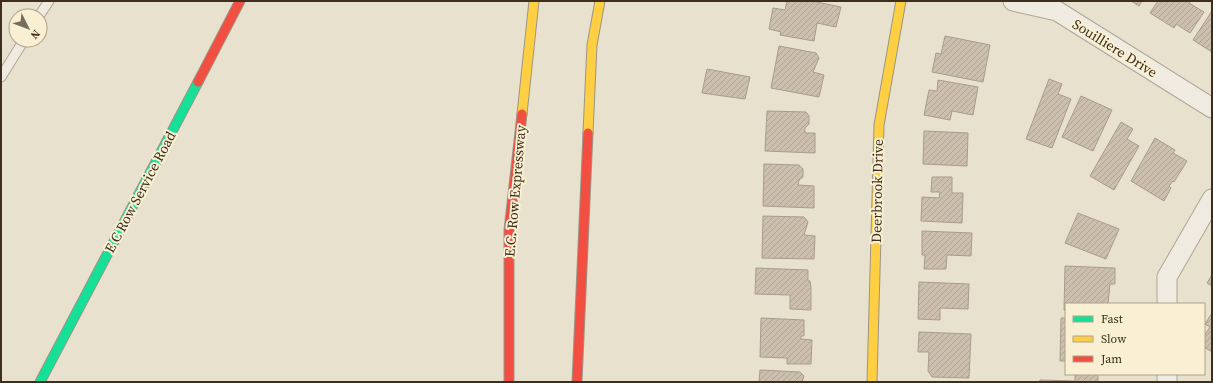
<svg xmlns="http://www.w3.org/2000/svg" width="1213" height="383" viewBox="0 0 1213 383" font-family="'Source Serif 4',serif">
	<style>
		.building { fill: url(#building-hatch); stroke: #a89c8c }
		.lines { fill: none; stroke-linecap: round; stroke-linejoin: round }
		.lane-casing { stroke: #ada696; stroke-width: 11 }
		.street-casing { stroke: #ada696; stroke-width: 21 }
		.fast-casing { stroke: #9c9586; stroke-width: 11 }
		.slow-casing { stroke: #9c9586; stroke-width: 11 }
		.jam-casing { stroke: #9c9586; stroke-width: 11 }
		.lane { stroke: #efebe0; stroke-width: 9 }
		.street { stroke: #efebe0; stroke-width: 19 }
		.fast { stroke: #16e098; stroke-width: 9 }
		.slow { stroke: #ffcf43; stroke-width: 9 }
		.jam { stroke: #f24e42; stroke-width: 9 }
		.labels { text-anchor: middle; stroke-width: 4; stroke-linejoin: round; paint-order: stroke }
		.street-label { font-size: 14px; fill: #3d2e1d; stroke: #f9f0d3 }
	</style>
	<defs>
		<pattern id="building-hatch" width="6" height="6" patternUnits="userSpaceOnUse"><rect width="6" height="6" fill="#ccbfae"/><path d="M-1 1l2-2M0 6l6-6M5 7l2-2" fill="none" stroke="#b0a495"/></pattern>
	</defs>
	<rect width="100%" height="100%" fill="#e7e1cd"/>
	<g class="building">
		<path d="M787 1H812L841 7 836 27 817 23 814 41 780 35 781 32 769 29 773 8 785 10Z"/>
		<path d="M1131 1H1142L1139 6Z"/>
		<path d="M1158 1H1190L1189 3 1204 12 1190 33 1176 24 1174 28 1150 13Z"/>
		<path d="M1212 11V52L1193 40Z"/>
		<path d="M945 36 990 45 983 82 932 72 936 53 941 54Z"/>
		<path d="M779 46 816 53 819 58 813 72 824 75 819 97 771 88Z"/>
		<path d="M707 69 750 77 745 99 702 93Z"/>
		<path d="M1049 79 1062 84 1058 94 1071 99 1052 148 1026 139Z"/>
		<path d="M938 80 978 87 973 115 952 111 950 120 924 115 929 90 937 91Z"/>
		<path d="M1081 96 1112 110 1093 151 1062 137Z"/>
		<path d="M767 111 806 112 809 116V124L805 128V133H815V153L765 151Z"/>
		<path d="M1121 122 1133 129 1127 139 1139 146 1114 190 1090 176Z"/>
		<path d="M924 131 968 133 967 166 923 164Z"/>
		<path d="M1155 138 1175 150 1173 153 1187 161 1174 182 1173 181 1169 186 1171 188 1164 201 1131 181Z"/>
		<path d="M764 164 799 165 803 169V177L799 180 798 185 814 186V208L763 206Z"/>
		<path d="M932 177H952V193H963L962 223 921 221 922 197 939 198 940 192H931Z"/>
		<path d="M1078 213 1119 229 1106 259 1065 243Z"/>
		<path d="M763 216 804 217 808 222 804 235 815 236 814 259 762 258Z"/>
		<path d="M922 231 972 233 971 256 947 255 946 269H924L925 255H922Z"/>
		<path d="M1065 266 1115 268V284H1110L1108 304H1066V311L1064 310Z"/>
		<path d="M756 268 808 270V281H810L811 288V310L790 309V295L755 294Z"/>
		<path d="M1212 275V286L1207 283Z"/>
		<path d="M919 282 969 284 968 309 940 308V320L918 319Z"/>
		<path d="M1212 313V352L1204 347V336L1210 327 1205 324Z"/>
		<path d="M761 318 804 320V336H801V339L812 340 811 364H787V358L760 357Z"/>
		<path d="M1061 318H1066V361H1060Z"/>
		<path d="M919 332 971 334 969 378 932 377 928 371 929 352H918Z"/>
		<path d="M760 370 800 372 804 376 802 382H759Z"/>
		<path d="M1075 374H1098V382H1039L1040 380 1075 381Z"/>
	</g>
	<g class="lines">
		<defs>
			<g id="lane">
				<path d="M39 16 49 1"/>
				<path d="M1 77 24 40"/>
			</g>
			<g id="street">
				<path d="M1013 1 1057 11 1212 108"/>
				<path d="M1167 304V277L1212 199"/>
				<path d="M1167 382V374"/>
			</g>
			<path id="fast" d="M40 382 198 82"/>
			<g id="slow">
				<path d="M522 114 534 1"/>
				<path d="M588 133 592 45 600 1"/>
				<path d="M872 382 879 125 901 1"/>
			</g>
			<g id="jam">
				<path d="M198 82 240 1"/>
				<path d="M509 382V230L522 114"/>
				<path d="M577 382 588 133"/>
			</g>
		</defs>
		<use href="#lane" class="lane-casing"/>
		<use href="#street" class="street-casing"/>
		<use href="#fast" class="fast-casing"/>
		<use href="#slow" class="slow-casing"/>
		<use href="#jam" class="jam-casing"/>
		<use href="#lane" class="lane"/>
		<use href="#street" class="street"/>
		<use href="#fast" class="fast"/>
		<use href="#slow" class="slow"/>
		<use href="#jam" class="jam"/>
	</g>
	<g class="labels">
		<g class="street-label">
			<text transform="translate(1115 48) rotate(32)" y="5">Souilliere Drive</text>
			<text transform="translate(515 191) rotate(-85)" y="5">E.C. Row Expressway</text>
			<text transform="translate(877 191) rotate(-89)" y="5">Deerbrook Drive</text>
			<text transform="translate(140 192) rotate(-62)" y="5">E C Row Service Road</text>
		</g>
	</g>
	<rect width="1213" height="383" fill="none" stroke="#3d2e1d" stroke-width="4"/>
	<rect x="1065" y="303" width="140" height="72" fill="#f9f0d3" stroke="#aea28a"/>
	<rect x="1073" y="316" width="20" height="6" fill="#16e098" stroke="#aea28a"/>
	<text x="1101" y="323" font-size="12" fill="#3d2e1d">Fast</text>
	<rect x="1073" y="336" width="20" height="6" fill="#ffcf43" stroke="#aea28a"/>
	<text x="1101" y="343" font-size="12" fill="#3d2e1d">Slow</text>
	<rect x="1073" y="356" width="20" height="6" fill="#f24e42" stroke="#aea28a"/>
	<text x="1101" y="363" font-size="12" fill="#3d2e1d">Jam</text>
	<g transform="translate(28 28) rotate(132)"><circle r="19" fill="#f9f0d3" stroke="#aea28a"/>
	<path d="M0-3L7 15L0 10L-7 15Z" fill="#786d5b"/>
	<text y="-6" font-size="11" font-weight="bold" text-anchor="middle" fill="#3d2e1d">N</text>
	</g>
</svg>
